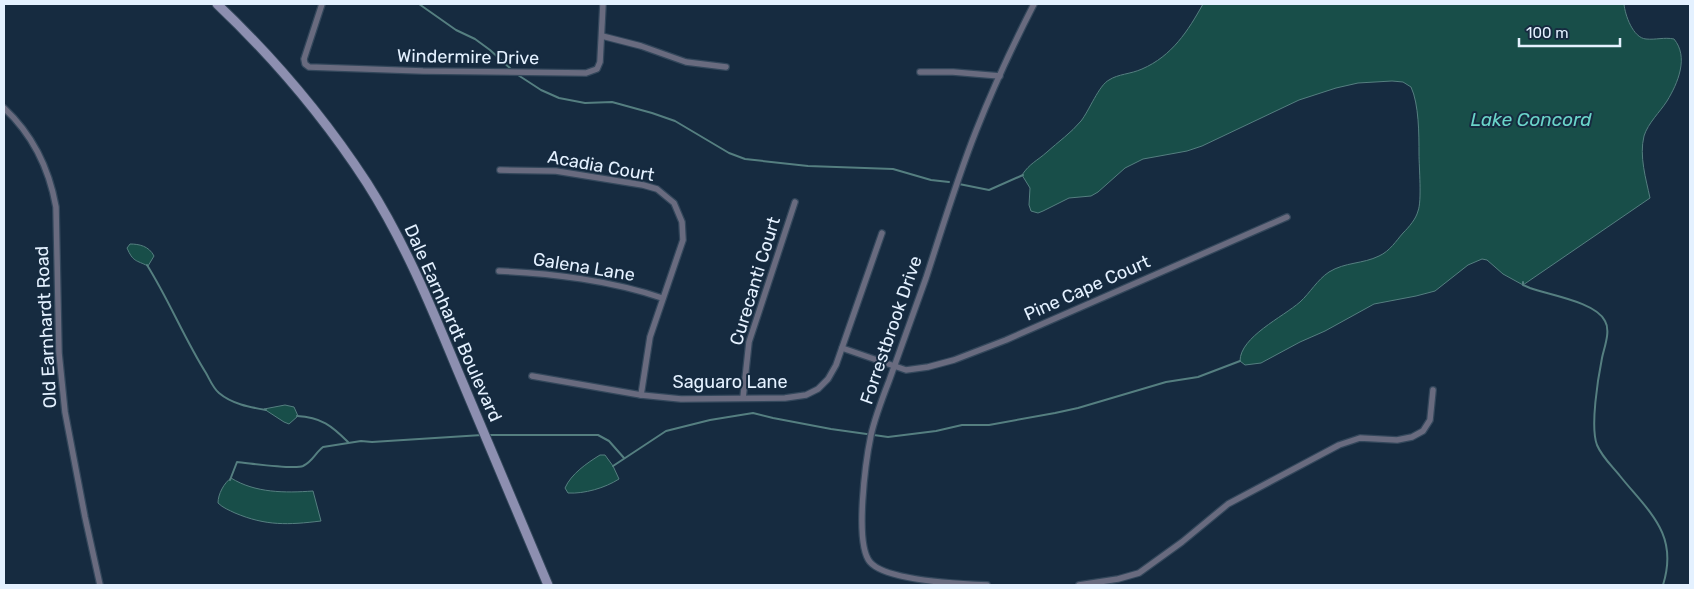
<svg xmlns="http://www.w3.org/2000/svg" width="1694" height="589" viewBox="0 0 1694 589" font-family="Rubik,sans-serif">
	<style>
		.water { fill: #184e49; stroke: #557f80 }
		.lines { fill: none; stroke-linecap: round; stroke-linejoin: round }
		.stream { stroke: #557f80; stroke-width: 2 }
		.minor-casing { stroke: #33475b; stroke-width: 8 }
		.secondary-casing { stroke: #33475b; stroke-width: 11 }
		.minor { stroke: #696b7f; stroke-width: 5.5 }
		.secondary { stroke: #8d8fb0; stroke-width: 9 }
		.labels { text-anchor: middle; stroke-width: 4; stroke-linejoin: round; paint-order: stroke }
		.street-label { font-size: 18px; fill: #e4f1ff; stroke: #162b40 }
		.water-label { font-size: 19px; font-style: italic; fill: #6ad4c9; stroke: #162b40 }
	</style>
	<rect width="100%" height="100%" fill="#162b40"/>
	<g class="water">
		<path d="M1203 4H1624C1625 15 1633 38 1646 39 1656 40 1664 37 1674 39 1689 57 1678 83 1667 101 1660 112 1648 123 1644 136 1639 156 1646 179 1650 198L1523 285 1503 274 1487 260 1482 259 1468 265 1435 291 1416 296 1374 304 1325 331 1300 342 1261 363 1245 365 1240 361C1240 337 1283 317 1300 302 1310 293 1317 280 1329 272 1345 262 1363 264 1379 256 1390 251 1396 241 1403 233 1409 227 1416 219 1418 211 1422 201 1419 167 1419 154 1419 135 1419 104 1411 87L1403 82 1392 81 1358 83 1336 88 1299 100 1202 146 1187 151 1143 159 1125 168 1098 192 1091 196 1069 198 1043 211 1038 213 1031 211 1029 205 1030 188 1022 175C1030 163 1037 161 1047 152 1058 142 1071 133 1081 121 1089 111 1099 85 1109 80 1118 74 1131 74 1142 69 1172 56 1188 31 1203 4Z"/>
		<path d="M130 244C139 244 149 246 154 256L148 266C136 260 133 262 127 248Z"/>
		<path d="M285 405 294 407 298 416 289 424 284 422 264 409Z"/>
		<path d="M600 455H605L613 466 619 479C605 488 584 494 568 493L565 488C571 474 587 463 600 455Z"/>
		<path d="M231 478C255 493 285 493 313 491L321 521C288 525 266 526 235 513 229 510 223 508 218 503 218 494 224 483 231 478Z"/>
	</g>
	<g class="lines">
		<g class="stream">
			<path d="M419 4 456 30 475 39 490 50 512 70"/>
			<path d="M518 75 541 90 559 98 585 103 612 102 652 113 675 121 729 153 745 159 808 166 893 169 931 180 949 182"/>
			<path d="M959 184 989 190 1023 175"/>
			<path d="M147 265C169 300 184 338 206 373 210 380 213 388 219 393 232 404 249 407 266 410"/>
			<path d="M1523 282V285L1530 288C1549 295 1596 302 1605 321 1611 331 1604 348 1602 358 1598 378 1590 427 1597 445 1602 457 1612 466 1620 476 1649 512 1679 534 1663 585"/>
			<path d="M297 416C321 417 332 426 348 442"/>
			<path d="M489 435H598L609 441 624 458"/>
			<path d="M613 466 666 431 710 420 753 413 773 418 831 429 888 437 936 431 962 425H989L1055 413 1078 408 1166 382 1198 377 1240 361"/>
			<path d="M230 480 237 462C249 463 294 470 303 466 313 461 315 453 323 447L361 441 372 442 482 435"/>
		</g>
		<defs>
			<g id="minor">
				<path d="M322 4 304 59 305 64 309 67 423 71 586 73 597 69 600 62 603 4"/>
				<path d="M602 36 641 46 686 62 726 67"/>
				<path d="M920 72H953L1000 76"/>
				<path d="M4 108C33 135 49 168 56 207L59 353 65 412 85 517 100 585"/>
				<path d="M500 170 556 171 643 185 657 189 674 203 682 222 683 240 650 337 641 395"/>
				<path d="M499 271C551 273 613 281 662 298"/>
				<path d="M842 348 906 370 928 367 954 360 1006 340 1287 217"/>
				<path d="M532 376 641 395 681 399 785 398 806 395 818 389 828 379 836 365 882 233"/>
				<path d="M743 398 749 342 795 202"/>
				<path d="M987 585C961 584 886 581 870 562 854 543 866 459 871 435 875 417 882 399 889 381 901 347 914 312 926 278 942 229 957 179 976 131 993 88 1013 45 1034 4"/>
				<path d="M1079 585 1118 579 1139 573 1182 542 1228 504 1339 445 1360 438 1397 440 1412 437 1423 431 1430 420 1433 390"/>
			</g>
			<path id="secondary" d="M217 4C274 58 324 117 367 183 404 241 431 306 457 369 488 441 518 513 548 585"/>
		</defs>
		<use href="#minor" class="minor-casing"/>
		<use href="#secondary" class="secondary-casing"/>
		<use href="#minor" class="minor"/>
		<use href="#secondary" class="secondary"/>
	</g>
	<g class="labels">
		<g class="street-label">
			<text transform="translate(468 57) rotate(1)" y="6">Windermire Drive</text>
			<text transform="translate(601 166) rotate(10)" y="6">Acadia Court</text>
			<text transform="translate(584 267) rotate(9)" y="6">Galena Lane</text>
			<text transform="translate(755 281) rotate(-73)" y="6">Curecanti Court</text>
			<text transform="translate(1087 288) rotate(-24)" y="6">Pine Cape Court</text>
			<text transform="translate(453 323) rotate(66)" y="6">Dale Earnhardt Boulevard</text>
			<text transform="translate(46 327) rotate(-93)" y="6">Old Earnhardt Road</text>
			<text transform="translate(891 330) rotate(-71)" y="6">Forrestbrook Drive</text>
			<text x="730" y="388">Saguaro Lane</text>
		</g>
		<g class="water-label">
			<text x="1531" y="126">Lake Concord</text>
		</g>
	</g>
	<rect width="1694" height="589" fill="none" stroke="#e4f1ff" stroke-width="10"/>
	<path d="M1519 38v8h101v-8" fill="none" stroke="#e4f1ff" stroke-width="2.5"/>
	<text x="1526" y="38" font-size="15" fill="#e4f1ff" stroke="#162b40" stroke-width="4" paint-order="stroke">100 m</text>
</svg>
